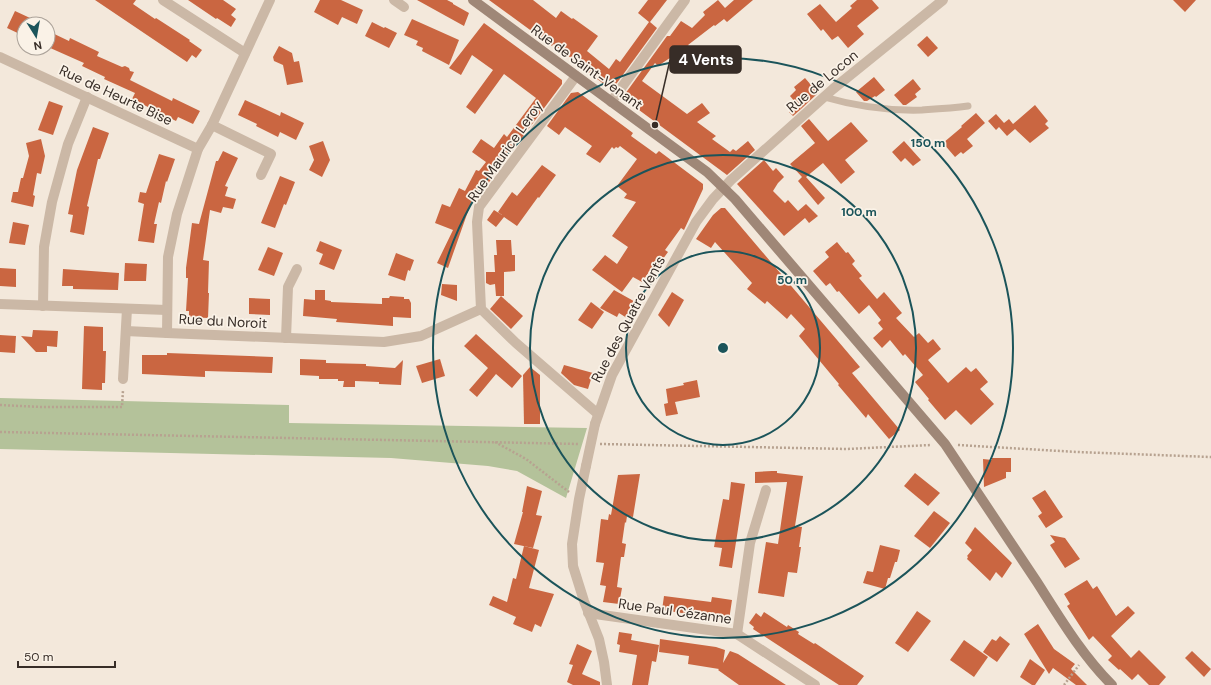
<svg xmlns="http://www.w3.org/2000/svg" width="1211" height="685" viewBox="0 0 1211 685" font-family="'DM Sans',sans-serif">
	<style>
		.green { fill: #b4c29a }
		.building { fill: #ca6641 }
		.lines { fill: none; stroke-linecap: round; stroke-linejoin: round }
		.path { stroke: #b7a290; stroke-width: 2.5; stroke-dasharray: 2 2; stroke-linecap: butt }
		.service { stroke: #cbb8a6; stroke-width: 7 }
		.minor { stroke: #cbb8a6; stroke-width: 10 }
		.secondary { stroke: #9f8777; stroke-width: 10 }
		.minor-bridge { stroke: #cbb8a6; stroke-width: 10 }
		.ring { fill: none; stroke: #1b545a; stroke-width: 2 }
		.labels { text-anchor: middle; stroke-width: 3.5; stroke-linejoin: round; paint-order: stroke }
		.street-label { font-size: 14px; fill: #372d27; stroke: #faf2e7 }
		.centre { fill: #1b545a; stroke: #faf2e7; stroke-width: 2 }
		.ring-label { font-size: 12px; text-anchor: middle; font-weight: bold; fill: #1b545a; stroke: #faf2e7; stroke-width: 3.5; stroke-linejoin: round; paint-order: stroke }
		.leader { fill: none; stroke: #372d27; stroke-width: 1.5 }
		.callout-dot { fill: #372d27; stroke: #faf2e7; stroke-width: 1.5 }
		.callout { fill: #372d27; stroke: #372d27; stroke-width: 1.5 }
		.callout-label { font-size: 15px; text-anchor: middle; font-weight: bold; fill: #fff }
	</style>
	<rect width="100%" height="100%" fill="#f3e8db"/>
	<path class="green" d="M0 398 289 405V423L587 428 566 498 517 471 488 466 391 458 0 449Z"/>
	<g class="building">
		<path d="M95 0H136L133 4 155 19 156 18 190 40 189 41 202 50 196 58 192 55 187 62Z"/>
		<path d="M188 0H223L236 9 231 15 236 19 231 27 217 18 216 19Z"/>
		<path d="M320 0H341L363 10 357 24 342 17 338 25 314 12Z"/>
		<path d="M417 0H447L453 3V4L469 13 464 26Z"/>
		<path d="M489 0H533L556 18 561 11 572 19 573 18 598 36 587 51 609 69 616 59 620 62 649 22 638 13 648 0H667L650 22 657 28 614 87 610 84 608 87 570 59 571 58 553 44 552 46Z"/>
		<path d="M718 0 725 8 734 0H753L727 22 724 19 715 26 714 25 688 45H689L658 66 655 63 642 81 687 114 702 103 710 113 697 122 716 136 712 139 730 152 733 149 736 151 748 141 755 150 727 175 639 110 641 106 625 94 667 36H670L681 21 692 28 705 15 703 12Z"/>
		<path d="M857 0H872L879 8 857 26 864 34 848 48 838 36 832 40 823 29 821 31 807 14 820 4 836 22 852 8 850 6Z"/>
		<path d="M1173 0H1196L1185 12Z"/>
		<path d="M15 11 43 24H24V36L7 28Z"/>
		<path d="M412 19 459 40 449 65 422 51 423 48 416 45 418 41 404 35Z"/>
		<path d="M372 22 384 28 385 27 397 33 389 48 365 36Z"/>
		<path d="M484 23 562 80V84L521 139 520 138 485 188 478 183V184L480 185 472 200 448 268 437 263 453 230 435 223 442 204 450 207 459 188 465 191 476 170 479 171 486 162 472 152 481 139 494 148 504 134 507 137 536 98 504 74 475 114 466 107 493 70 472 55 461 75 449 68Z"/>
		<path d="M48 31 69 41 70 38 99 52 97 56 122 67 125 66 129 68 130 71 134 72 130 80 172 101 173 98 200 111 193 124 178 117 176 121 132 99 135 93 104 79 105 77 82 66 84 63 48 47Z"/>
		<path d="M927 36 938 48 928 57 917 45Z"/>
		<path d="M279 46 292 53 294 62 299 61 303 82 287 85 283 65 274 61 273 57Z"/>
		<path d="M874 77 885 90 876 97 875 96 867 101H864L856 92Z"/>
		<path d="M805 78 818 93 801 109 790 96 796 90 794 87Z"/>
		<path d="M913 79 921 89 915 94 917 97 906 105H903L894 95Z"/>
		<path d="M578 92 633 133 631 136 656 154 659 151 703 184V189L684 230 681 228 665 250 668 252 652 274 649 272 642 282 633 277 622 292 592 270 605 255 617 264 628 247 612 236 636 202 624 198 627 194 617 186 637 159 620 146 618 148 616 147 614 149 612 147 600 163 586 154 592 146 565 127 559 135 547 126 571 93Z"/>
		<path d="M245 100 280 116 281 112 304 123 296 140 280 132 278 137 256 126 257 124 238 115Z"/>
		<path d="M49 101 63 106 53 135 38 130Z"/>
		<path d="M797 105 801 109 793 116 789 112Z"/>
		<path d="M1035 105 1048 121 1045 124 1049 128 1030 143 1015 129 1007 136 999 127 996 130 988 121 996 114 1004 123 1009 119 1013 124Z"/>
		<path d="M976 113 985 123 967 139 973 146 963 154 961 152 955 157 943 143 962 127 961 126Z"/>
		<path d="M809 119 828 141 851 122 868 141 845 160 855 172 841 184 823 163 806 177 825 198 818 205 798 181 802 177 790 164 815 143 801 126Z"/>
		<path d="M93 127 109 133 100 159H98L87 206 89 207 84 235 70 232 73 215 68 214 77 170Z"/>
		<path d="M41 139 45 156 41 174 37 173 33 195 35 196 33 207 11 202 13 192H18L21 178H23L29 156 26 143Z"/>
		<path d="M323 141 330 160 322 177 309 170 314 160 309 146Z"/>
		<path d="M904 141 921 160 913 166 905 158 901 162 892 152Z"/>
		<path d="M223 151 238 158 225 186 228 187 225 196 236 199 233 209 223 207 221 213 210 210 203 260 209 261 208 293H209L208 318 189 317V311H186L188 278H186V268L192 223 199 224 216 161H218Z"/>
		<path d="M159 154 175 159 167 182 166 181 161 203 159 202 154 224H157L154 243 138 241 144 204 138 202 140 192 146 193Z"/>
		<path d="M764 160 773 171 776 168 784 177 778 183 773 191 785 203 788 200 798 211 806 204 818 216 809 223 805 218 784 236 737 184Z"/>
		<path d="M542 165 556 175 539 198 538 197 517 226 504 217 496 227 487 220 494 210 502 215 498 212 512 192 517 196Z"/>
		<path d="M280 176 295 182 286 205 284 204 275 228 261 223Z"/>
		<path d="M721 208H725L860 367 852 373 900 430 889 439 868 414 866 418 838 385 839 384 799 336 805 329 791 314 787 319 767 301 765 304 747 289 752 283 715 242 711 248 696 239 713 215Z"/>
		<path d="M13 222 29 225 25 245 9 243Z"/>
		<path d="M496 240H511L512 255H515V271L504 272V296H496L495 284 490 285 486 283V272H495L494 255H497Z"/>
		<path d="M320 241 342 250 334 270 319 264 323 254 316 251Z"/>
		<path d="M837 242 846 253 848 252 855 261 852 264 862 276 859 278 877 299 884 292 902 313 896 318 914 337 919 333 928 343 933 339 941 349 928 360 948 383 966 367 971 372 976 368 988 382 980 389 994 404 971 425 956 410 945 420 928 400 929 399 915 382 923 375 905 354 903 356 890 340 882 348 873 338 883 329 878 323 881 320 869 305 859 314 839 291 837 292 830 283 826 286 813 271 829 257 825 252Z"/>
		<path d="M268 247 283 253 274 276 258 270Z"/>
		<path d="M396 253 414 260 410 271 408 270 405 281 388 275Z"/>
		<path d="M125 263 147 264 146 281H124Z"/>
		<path d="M0 268 16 269V287L0 286Z"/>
		<path d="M63 269 119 273 118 290 73 289V286H62Z"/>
		<path d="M442 284 457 285V301L441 295Z"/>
		<path d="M315 290H325V300L331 301V302L382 304V298H389L390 296 404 297V299H409L411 303V318L393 317V326L336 322 337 319 303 316 304 299 315 300Z"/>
		<path d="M614 290 639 304 630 320 619 313 617 317 600 308Z"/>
		<path d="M672 292 684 300 669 327 658 315Z"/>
		<path d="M501 296 523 316 511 329 490 309Z"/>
		<path d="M249 298 270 299V315L249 314Z"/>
		<path d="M591 302 604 312 592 329 578 320Z"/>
		<path d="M84 326 103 327V351H106L105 383H102V390L82 389Z"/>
		<path d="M33 330 58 331 57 347 47 346V352H36L21 336 32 337Z"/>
		<path d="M476 334 522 376 512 388 496 374 477 397 469 390 488 368 464 346Z"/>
		<path d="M0 335 16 336 15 353 0 352Z"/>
		<path d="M167 353 273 357 272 373 205 371V377L142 374V355H167Z"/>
		<path d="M300 359 326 360V363L366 364V366L395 368 403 360 401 385 379 384V382L355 381V387H343L344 381H338V379H319V376L300 375Z"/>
		<path d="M440 359 445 376 422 383 416 366Z"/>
		<path d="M564 365 593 373 588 389 574 385 561 373Z"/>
		<path d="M530 367 540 375V424H524L523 375Z"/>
		<path d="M697 380 700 397 675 402 678 414 666 416 664 404 668 403 666 389 684 385 683 383Z"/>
		<path d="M992 458H1011V472H1006V478L984 487 983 459 992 460Z"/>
		<path d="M772 471H777V473L803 476 795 526 802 527 799 547H801L797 573 788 572 784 597 758 593 766 542 778 544 787 482 755 483V472Z"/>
		<path d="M915 473 940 493 928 506 904 486Z"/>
		<path d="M640 474 633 517 627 516 626 523 625 522 622 543 626 544 624 557H621L617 587 622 588 619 604 603 602 606 586 600 585 604 563 596 562 601 519 608 520 609 514 611 515 618 475Z"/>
		<path d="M731 482 745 484 732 568 719 566 722 548 714 547 723 499 729 500Z"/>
		<path d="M527 486 542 491 536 515 542 516 533 548 514 544 523 512H522Z"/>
		<path d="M1045 490 1063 517 1046 528 1038 516 1042 513 1032 498Z"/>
		<path d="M934 511 950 523 930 548 914 536Z"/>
		<path d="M975 527 1012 563 1002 578 996 572 990 581 967 559 968 557 967 556 972 550 965 543Z"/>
		<path d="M1050 535 1065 538 1080 559 1065 568 1050 545 1055 542Z"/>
		<path d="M880 545 900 550 897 562H895L890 578H888L885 589 863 583 867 571 873 572Z"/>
		<path d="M524 546 539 550 529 588 554 594 541 627 535 624 532 632 513 624 516 617 489 605 493 596 507 602 513 578 516 579Z"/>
		<path d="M1087 580 1093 589 1097 586 1116 616 1128 606 1135 613 1111 636 1131 658 1139 650 1166 677 1159 685H1149L1138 674 1132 680 1120 669 1119 670 1108 660 1112 656 1093 636 1089 640 1067 606 1070 604 1064 594Z"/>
		<path d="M664 596 711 602 712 597 732 600 729 620 662 610Z"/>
		<path d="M917 611 931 621 908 652 895 643Z"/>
		<path d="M764 612 787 627 788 625 799 632 798 634 814 644 815 643 864 676 857 685H839L753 629 754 627 749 623 756 613 761 617Z"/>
		<path d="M1038 624 1054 649 1075 664 1071 669 1087 685H1076L1053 668 1049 674 1024 634Z"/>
		<path d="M619 632 632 634 631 640 659 645 656 662 652 661 648 685H632L637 655 619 652 620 645 617 644Z"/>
		<path d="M1000 636 1010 644 997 662 983 652 992 639 996 641Z"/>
		<path d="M660 639 716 647 725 650 723 663 730 651 738 654 786 685H739L718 670 719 669 688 664 689 656 659 652Z"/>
		<path d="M964 640 988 657 974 677 950 660Z"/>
		<path d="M577 644 592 651 582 674 600 682V685H573L567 682 573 665 569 664Z"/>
		<path d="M1192 651 1211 669 1204 677 1185 658Z"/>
		<path d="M1030 659 1045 670 1035 685H1032L1020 677Z"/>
	</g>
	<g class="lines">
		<g class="path">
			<path d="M0 405 41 407H122L123 390"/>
			<path d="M0 432 579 444"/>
			<path d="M495 442 526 459 569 492"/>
			<path d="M600 444 847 449 931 445"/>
			<path d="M958 445 1077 452 1211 457"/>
			<path d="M1064 685 1079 665"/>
		</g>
		<path class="service" d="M824 97C855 106 889 111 922 110 937 109 953 108 968 106"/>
		<g class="minor">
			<path d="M163 0 245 53"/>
			<path d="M270 0 212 125 198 149 177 214 168 257 167 333 384 342 421 336 481 309"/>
			<path d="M394 0 404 7"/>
			<path d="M0 57 198 149"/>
			<path d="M576 76 479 207 477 222 481 309 516 343 598 414"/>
			<path d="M611 102 685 0"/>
			<path d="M212 125 271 154 261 175"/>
			<path d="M0 304 167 310"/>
			<path d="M43 306 44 247 52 202 68 144 87 97"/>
			<path d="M126 331 167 333"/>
			<path d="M286 338 288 287 297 269"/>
			<path d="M123 379 127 309"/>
			<path d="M595 424 612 375 696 222 713 199 731 180 833 89 943 0"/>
			<path d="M586 466 579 499 572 544 573 566 584 601 599 639 604 662 607 685"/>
			<path d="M588 613 737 634 815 685"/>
			<path d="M737 634 750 543 766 490"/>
		</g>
		<path class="secondary" d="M473 0 707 172 735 199 945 444C976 490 1006 536 1037 582 1060 618 1082 655 1112 685"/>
		<path class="minor-bridge" d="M586 466 595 424"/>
	</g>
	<g class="ring">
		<circle cx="723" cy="348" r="97"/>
		<circle cx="723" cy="348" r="193"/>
		<circle cx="723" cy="348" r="290"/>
	</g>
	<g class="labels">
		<g class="street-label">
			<text transform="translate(587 67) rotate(36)" y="5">Rue de Saint-Venant</text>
			<text transform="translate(822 81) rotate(-40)" y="5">Rue de Locon</text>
			<text transform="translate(116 95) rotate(25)" y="5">Rue de Heurte Bise</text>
			<text transform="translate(505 151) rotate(-55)" y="5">Rue Maurice Leroy</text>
			<text transform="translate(628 319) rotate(-62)" y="5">Rue des Quatre Vents</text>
			<text transform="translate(223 321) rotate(3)" y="5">Rue du Noroit</text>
			<text transform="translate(675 611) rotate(8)" y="5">Rue Paul Cézanne</text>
		</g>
	</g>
	<circle cx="723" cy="348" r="6" class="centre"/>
	<g class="ring-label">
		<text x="928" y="147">150 m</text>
		<text x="859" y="216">100 m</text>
		<text x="792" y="284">50 m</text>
	</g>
	<path class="leader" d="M655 125L670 60"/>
	<circle class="callout-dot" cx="655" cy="125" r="4"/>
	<rect class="callout" x="670" y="46" width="71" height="27" rx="4"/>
	<g class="callout-label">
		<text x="706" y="65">4 Vents</text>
	</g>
	<g transform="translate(36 36) rotate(169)"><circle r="19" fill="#faf2e7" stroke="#aca39a"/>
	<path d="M0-3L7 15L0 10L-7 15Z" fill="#1b545a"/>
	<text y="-6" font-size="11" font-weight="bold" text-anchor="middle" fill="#372d27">N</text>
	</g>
	<path d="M18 661v6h97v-6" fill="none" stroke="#372d27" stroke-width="2"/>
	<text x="24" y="661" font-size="12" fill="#372d27" stroke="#faf2e7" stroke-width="3" paint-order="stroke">50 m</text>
</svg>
